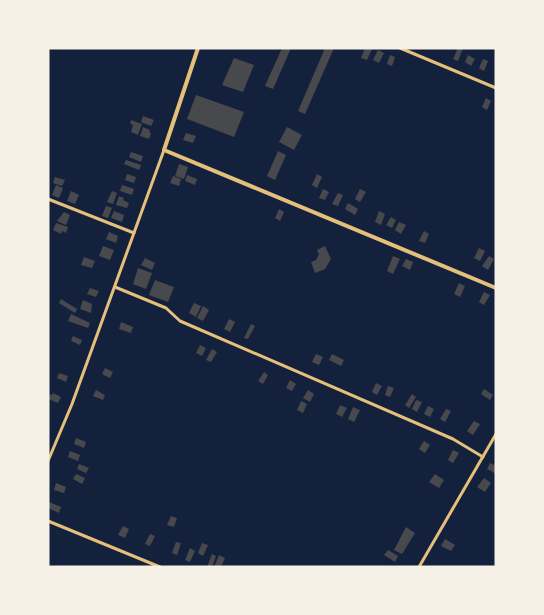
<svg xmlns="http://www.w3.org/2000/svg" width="544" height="615" viewBox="0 0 544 615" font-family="'PT Serif',serif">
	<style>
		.building { fill: #48494c }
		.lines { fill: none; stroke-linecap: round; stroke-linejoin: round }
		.minor { stroke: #e5c07b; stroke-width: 3 }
		.secondary { stroke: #e5c07b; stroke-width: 4 }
	</style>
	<rect width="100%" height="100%" fill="#14213d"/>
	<g class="building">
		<path d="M282 48H291L273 89 265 86Z"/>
		<path d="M325 48H334L305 114 298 111Z"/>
		<path d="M365 48 372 49 367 60 361 58Z"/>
		<path d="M458 48H463L458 61 453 59Z"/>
		<path d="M378 50 384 53 379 63 373 60Z"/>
		<path d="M390 55 395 57 392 66 387 64Z"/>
		<path d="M468 55 475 59 471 66 465 62Z"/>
		<path d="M234 58 254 65 243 92 222 85Z"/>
		<path d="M483 59 488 61 484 71 479 68Z"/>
		<path d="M196 95 244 112 234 137 187 119Z"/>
		<path d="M486 98 491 101 487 110 482 107Z"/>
		<path d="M143 116 154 120 151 126 141 122Z"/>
		<path d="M131 120 142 124 138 135 131 132 133 125 130 123Z"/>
		<path d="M143 127 150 130 149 132 151 133 149 139 140 136Z"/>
		<path d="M287 127 302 135 294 150 279 142Z"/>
		<path d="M186 133 196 136 193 143 183 140Z"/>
		<path d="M278 151 286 155 275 180 267 176Z"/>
		<path d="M131 152 143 156 141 162 129 157Z"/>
		<path d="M126 160 141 165 139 170 124 164Z"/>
		<path d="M179 164 188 167 184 179 175 176Z"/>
		<path d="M127 174 136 177 134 183 125 180Z"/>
		<path d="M317 174 322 177 317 188 312 185Z"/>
		<path d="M187 175 197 179 195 185 185 181Z"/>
		<path d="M173 176 181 179 179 186 170 183Z"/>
		<path d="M55 177 65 180 62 186 53 183Z"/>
		<path d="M56 185 63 188 59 198 52 195Z"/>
		<path d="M122 185 134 189 132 195 120 191Z"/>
		<path d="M323 189 329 192 325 200 319 198Z"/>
		<path d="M360 189 366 192 360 202 355 199Z"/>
		<path d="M71 191 79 195 75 204 67 201Z"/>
		<path d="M112 191 117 193 113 204 107 202Z"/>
		<path d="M338 193 343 195 338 206 332 204Z"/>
		<path d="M119 196 124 198 123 200 129 203 127 208 116 205Z"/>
		<path d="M348 203 358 209 355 215 345 209Z"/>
		<path d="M106 206 112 208 108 218 102 216Z"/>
		<path d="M279 209 284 212 280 221 275 218Z"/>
		<path d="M114 211 124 215 122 222 111 218Z"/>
		<path d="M379 211 385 214 381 225 375 222Z"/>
		<path d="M64 212 70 215 66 225 57 221Z"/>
		<path d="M391 217 396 220 392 228 386 225Z"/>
		<path d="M399 222 406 225 401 234 395 230Z"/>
		<path d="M56 223 68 227 66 233 62 231 61 234 53 230Z"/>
		<path d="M424 231 429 234 425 243 419 241Z"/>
		<path d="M109 232 118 236 116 243 106 239Z"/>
		<path d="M103 246 114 250 110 260 99 256Z"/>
		<path d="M325 246 331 259 325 269 315 273 311 262 316 260 319 254 317 250Z"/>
		<path d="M479 248 485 251 480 261 474 258Z"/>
		<path d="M393 256 400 259 393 274 387 271Z"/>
		<path d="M489 256 494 259 488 270 482 266Z"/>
		<path d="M84 257 95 261 92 268 81 265Z"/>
		<path d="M145 258 155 263 152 270 141 265Z"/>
		<path d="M406 259 413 262 410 270 402 266Z"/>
		<path d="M138 268 152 273 146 289 133 284Z"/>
		<path d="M155 280 174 287 168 302 149 295Z"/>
		<path d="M459 283 465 286 460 297 454 294Z"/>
		<path d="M90 288 99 291 96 297 87 294Z"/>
		<path d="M484 292 490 295 484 305 479 302Z"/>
		<path d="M61 299 77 309 75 313 59 303Z"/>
		<path d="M83 300 92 304 91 313 80 309Z"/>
		<path d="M194 303 201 306 196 317 189 313Z"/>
		<path d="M203 306 209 310 203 321 197 318Z"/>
		<path d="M71 314 90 323 88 328 68 321Z"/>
		<path d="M229 319 235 322 230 332 224 329Z"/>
		<path d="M121 322 133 327 131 333 119 329Z"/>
		<path d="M251 324 255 326 248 339 244 338Z"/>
		<path d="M73 336 82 340 80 345 71 341Z"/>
		<path d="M200 345 206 348 202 356 196 353Z"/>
		<path d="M212 349 217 352 211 362 206 360Z"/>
		<path d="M316 354 323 357 319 365 312 362Z"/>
		<path d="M332 354 344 360 341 366 329 360Z"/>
		<path d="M105 368 113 372 110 378 102 374Z"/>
		<path d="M264 372 268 375 263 384 258 381Z"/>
		<path d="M59 373 68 376 66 382 57 378Z"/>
		<path d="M290 380 296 384 292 391 286 388Z"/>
		<path d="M376 383 382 386 377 395 372 392Z"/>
		<path d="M388 386 394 388 390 397 385 395Z"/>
		<path d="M484 389 493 395 490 400 481 394Z"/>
		<path d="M96 390 105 395 103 400 93 396Z"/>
		<path d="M308 390 314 394 310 402 303 398Z"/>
		<path d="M53 393 61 397 58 403 48 399V394L52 395Z"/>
		<path d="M412 394 416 397 409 408 405 405Z"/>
		<path d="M416 400 422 402 417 412 412 409Z"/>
		<path d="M301 401 307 404 303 413 297 410Z"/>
		<path d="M340 405 347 408 342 417 336 414Z"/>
		<path d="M428 406 434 409 430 417 424 414Z"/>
		<path d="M353 407 360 410 354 422 348 419Z"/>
		<path d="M446 409 451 411 445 422 440 419Z"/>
		<path d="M474 421 480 424 473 435 467 431Z"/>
		<path d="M76 438 86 442 84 448 74 444Z"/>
		<path d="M424 441 430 445 425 453 419 449Z"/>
		<path d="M453 450 459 453 453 463 448 460Z"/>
		<path d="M70 451 80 455 78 461 68 457Z"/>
		<path d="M496 461V474L487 469 490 463 494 465Z"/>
		<path d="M79 464 89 468 86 473 77 469Z"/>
		<path d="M76 474 85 478 82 484 73 479Z"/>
		<path d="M435 474 444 480 439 488 429 482Z"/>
		<path d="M484 478 491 483 485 492 477 487Z"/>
		<path d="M56 483 66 487 64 493 54 490Z"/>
		<path d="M49 502 61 507 59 513 48 508Z"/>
		<path d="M171 516 177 518 174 527 167 525Z"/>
		<path d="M123 526 129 529 125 538 118 535Z"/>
		<path d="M406 527 415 533 402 554 394 550Z"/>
		<path d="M150 534 155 536 150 546 145 544Z"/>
		<path d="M445 539 455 545 451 551 441 546Z"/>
		<path d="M176 542 181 543 177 555 172 553Z"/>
		<path d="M202 543 208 545 203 556 198 553Z"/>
		<path d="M190 548 195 551 190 562 185 560Z"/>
		<path d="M388 550 398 556 395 562 384 555Z"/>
		<path d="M212 554 216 556 212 567H207Z"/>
		<path d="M219 555 225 558 221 567H214Z"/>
	</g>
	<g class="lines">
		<g class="minor">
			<path d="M400 48 496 88"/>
			<path d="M48 199 134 233"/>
			<path d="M115 287 166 308 180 321 453 439 483 457"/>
			<path d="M48 461 72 404 164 150"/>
			<path d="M48 521 160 567"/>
			<path d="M419 567 496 434"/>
		</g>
		<path class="secondary" d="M198 48 164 150 496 288"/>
	</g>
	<rect width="544" height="615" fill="none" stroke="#f6f1e7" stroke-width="99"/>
</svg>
